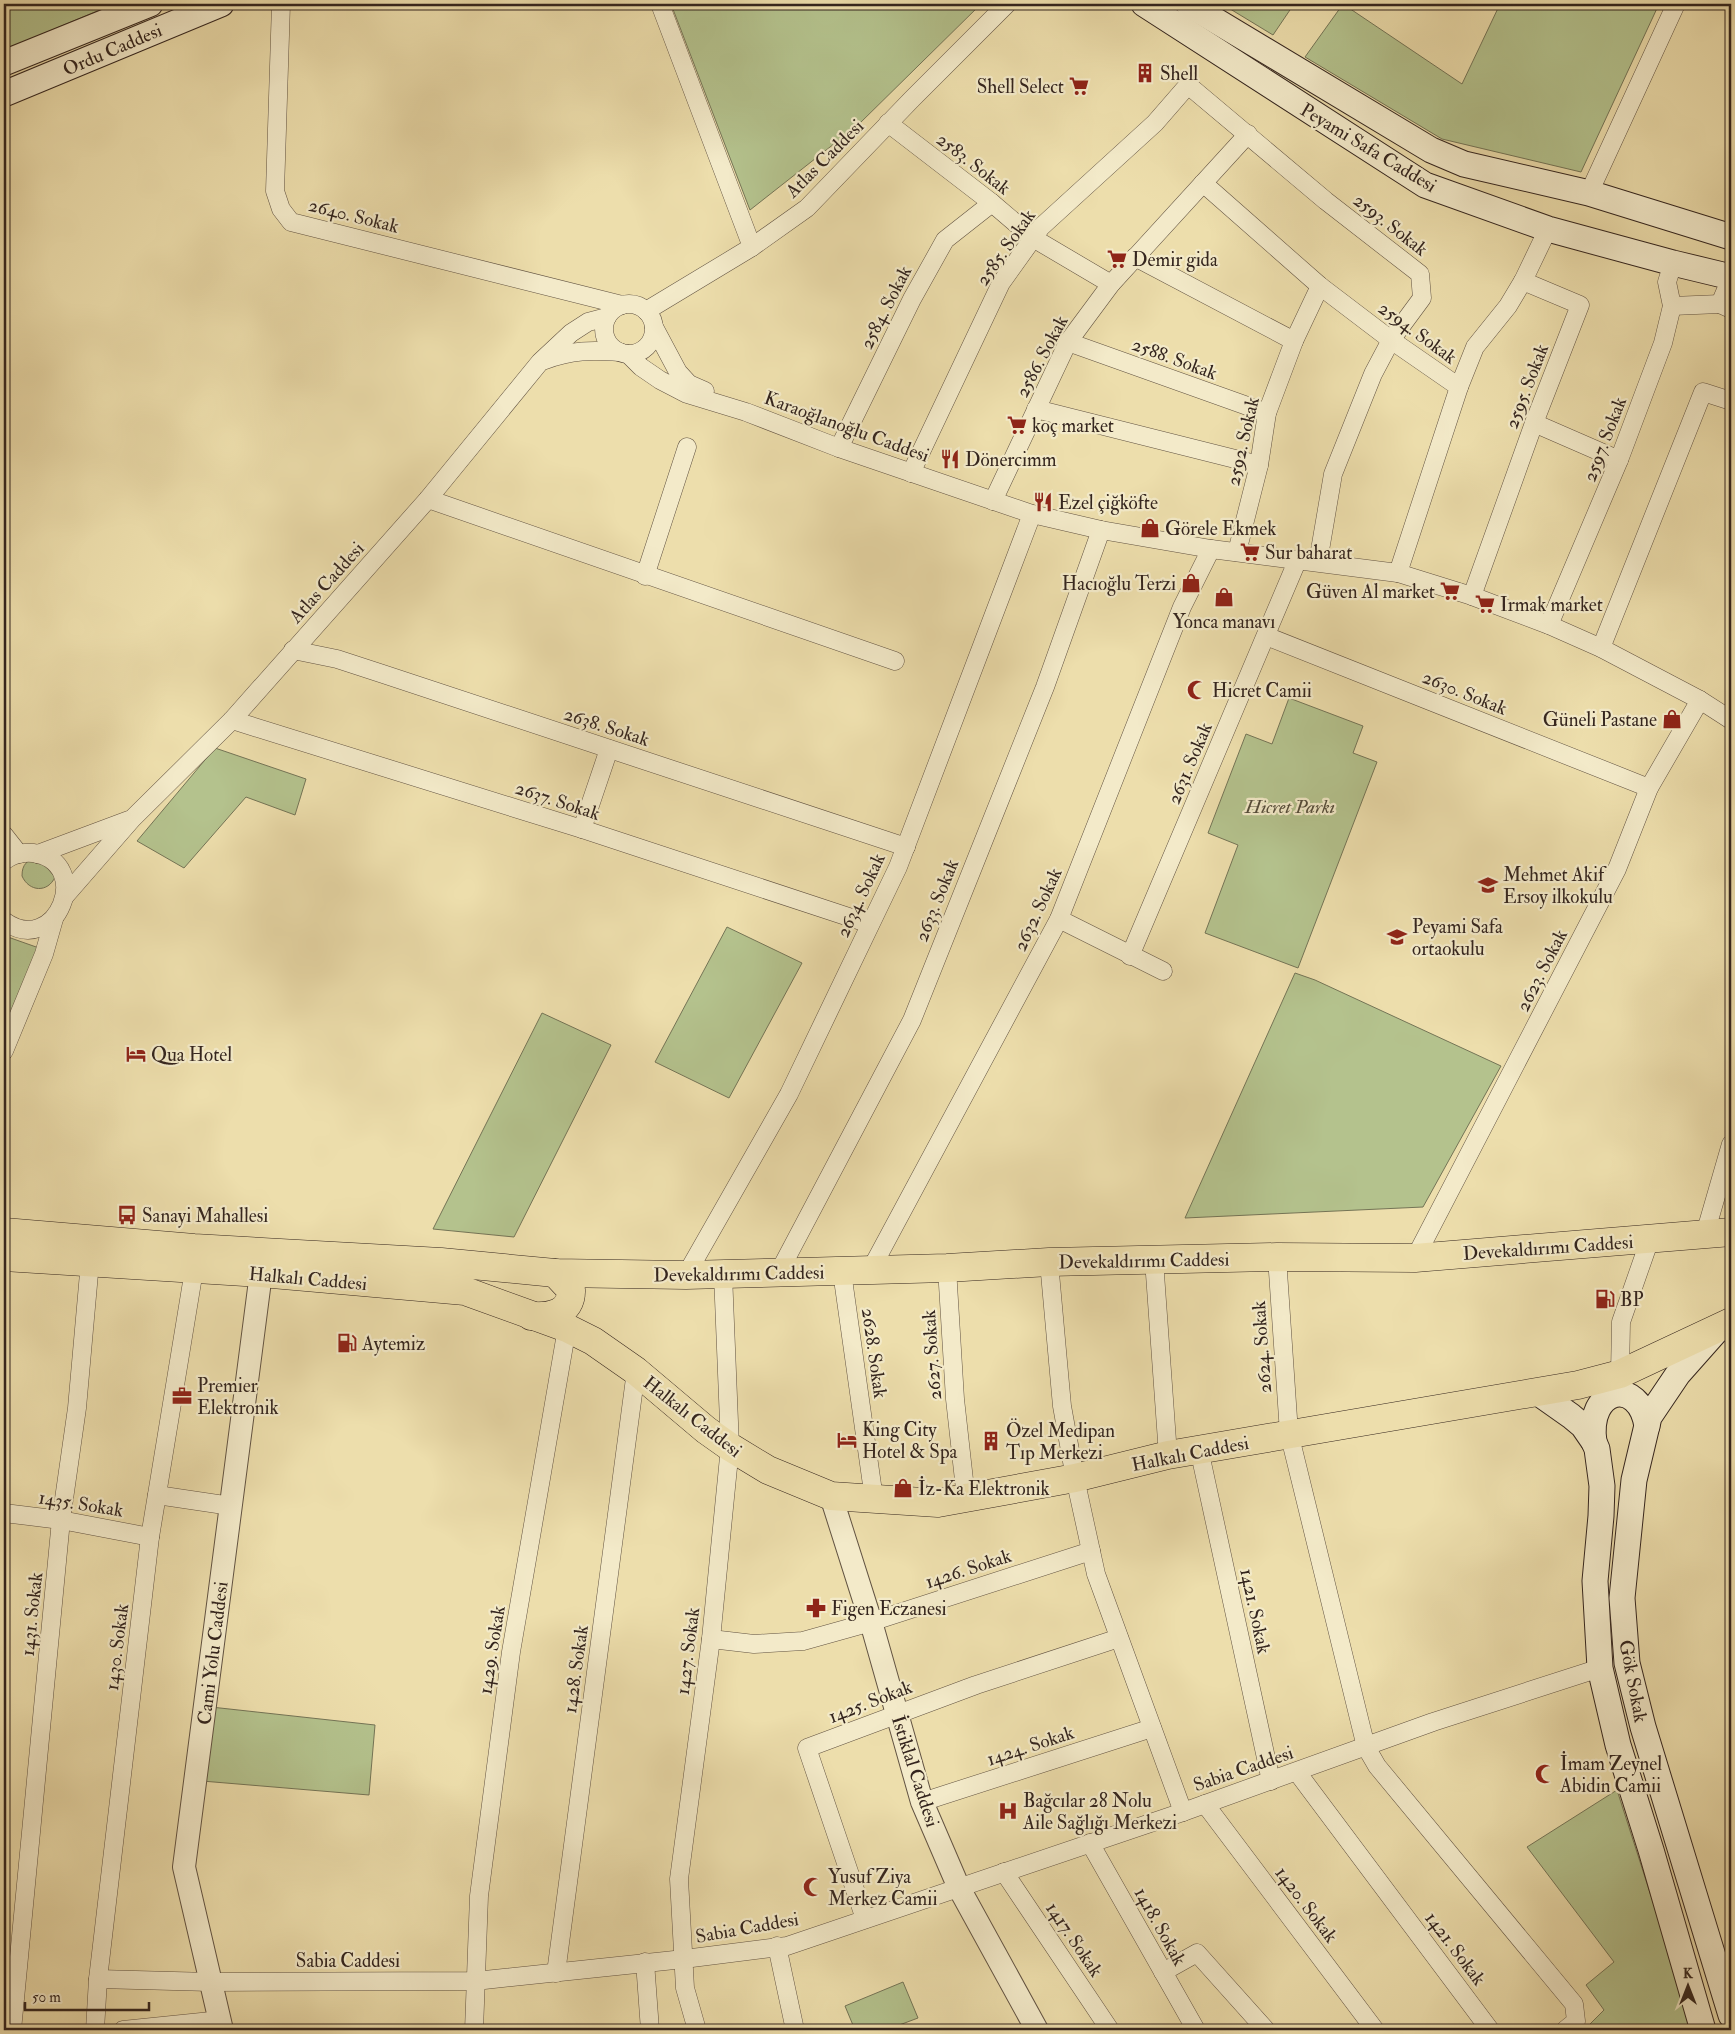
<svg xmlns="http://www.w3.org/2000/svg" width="1735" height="2034" viewBox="0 0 1735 2034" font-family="'IM FELL Double Pica',serif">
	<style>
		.green { fill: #b4c28d; stroke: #747456 }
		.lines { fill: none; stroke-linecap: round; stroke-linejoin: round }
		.minor-casing { stroke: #625342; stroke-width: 19 }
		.tertiary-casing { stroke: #625342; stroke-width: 24 }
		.secondary-casing { stroke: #34251e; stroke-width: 27 }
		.primary-casing { stroke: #34251e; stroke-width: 29 }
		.minor { stroke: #f3eac9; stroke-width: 18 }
		.tertiary { stroke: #f3eac9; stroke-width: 22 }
		.secondary { stroke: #f3eac9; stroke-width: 25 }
		.primary { stroke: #eddeac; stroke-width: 28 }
		.labels { text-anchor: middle; stroke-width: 4.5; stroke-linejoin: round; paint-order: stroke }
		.street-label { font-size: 19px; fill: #34251e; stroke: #f3eac9 }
		.poi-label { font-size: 19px; fill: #34251e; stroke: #f3eac9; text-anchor: start }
		.park-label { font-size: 19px; font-style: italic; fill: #544c3a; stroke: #f3eac9 }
	</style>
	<rect width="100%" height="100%" fill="#eddeac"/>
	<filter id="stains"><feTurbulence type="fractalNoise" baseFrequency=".004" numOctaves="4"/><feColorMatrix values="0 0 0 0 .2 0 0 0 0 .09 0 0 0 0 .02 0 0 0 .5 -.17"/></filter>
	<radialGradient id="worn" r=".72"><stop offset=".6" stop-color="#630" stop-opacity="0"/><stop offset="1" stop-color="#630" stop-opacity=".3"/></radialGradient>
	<g class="green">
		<path d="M4 4H114L4 50Z"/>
		<path d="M671 4H981L858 125 750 210Z"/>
		<path d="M1222 4H1294L1273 35Z"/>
		<path d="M1343 4 1462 84 1500 4H1659L1581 172 1442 139 1305 57Z"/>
		<path d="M4 524 8 654 4 657Z"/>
		<path d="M1289 698 1363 726 1353 753 1377 762 1298 968 1205 933 1238 845 1208 833 1246 734 1272 744Z"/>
		<path d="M215 748 306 779 295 815 246 797 184 868 137 841Z"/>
		<path d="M37 856 55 877C48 893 29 892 22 876 22 864 27 861 37 856Z"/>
		<path d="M727 927 802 963 729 1098 655 1062Z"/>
		<path d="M5 936 39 948 4 1029V942Z"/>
		<path d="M1295 973 1315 980 1501 1066 1423 1207 1185 1218Z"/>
		<path d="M542 1013 611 1045 514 1237 433 1229Z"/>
		<path d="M211 1707 375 1725 369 1795 202 1781Z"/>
		<path d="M1617 1790 1694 2030H1584L1604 2010 1586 1985 1614 1962 1527 1847Z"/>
		<path d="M903 1982 918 2018 886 2030H855L845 2006Z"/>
	</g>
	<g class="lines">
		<defs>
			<g id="minor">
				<path d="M281 4 275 191 281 209 291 222 622 305"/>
				<path d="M660 4 752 247"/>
				<path d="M888 123 992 203 1033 238 1111 284"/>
				<path d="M1203 183 1320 286 1391 340 1459 387 1398 573"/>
				<path d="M1589 193 1676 4"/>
				<path d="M1135 257 1294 341"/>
				<path d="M1731 278 1720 304 1731 309"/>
				<circle cx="629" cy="329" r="25"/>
				<path d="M1672 306 1720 304"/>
				<path d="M646 311 752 247 807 208 912 99 1007 4"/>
				<path d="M654 327 678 372 689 384 705 391"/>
				<path d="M1068 342 1267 413"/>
				<path d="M628 354 641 367 660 380 687 394 746 412 839 448 1032 514 1101 530 1211 549 1398 573 1472 596 1549 625 1601 648 1700 700 1731 720"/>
				<path d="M545 360C572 350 591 350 620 352"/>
				<path d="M1459 387 1475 347 1508 306 1523 281"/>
				<path d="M1036 409 1259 465"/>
				<path d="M1534 423 1619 460"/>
				<path d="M839 448 912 299 945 240 992 203"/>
				<path d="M911 473 1001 283 1041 227 1155 123 1188 85 1326 201 1420 274 1422 298 1391 340 1373 374 1333 474 1318 562"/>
				<path d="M428 499 895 661"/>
				<path d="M993 501 1068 342 1111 284 1248 134"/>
				<path d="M1237 552 1259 465 1267 413 1294 341 1320 286"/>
				<path d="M645 576 687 447"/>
				<path d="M1472 596 1534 423 1580 305 1523 281 1548 229"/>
				<path d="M1549 625 1619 460 1663 343 1672 306 1667 282 1673 263"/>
				<path d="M1266 636 1649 788"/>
				<path d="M1601 648 1703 392 1731 401"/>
				<path d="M293 650 337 659 383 674 906 847"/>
				<path d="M232 720 582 829 870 924"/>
				<path d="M582 829 609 749"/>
				<path d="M4 835 19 854"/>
				<path d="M38 854 129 820"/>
				<path d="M4 861C12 855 23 852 33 853 95 862 57 959 4 921"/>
				<path d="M65 896 132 819 232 720 428 499 540 362 571 333 588 322 607 317"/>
				<path d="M1059 919 1163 971"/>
				<path d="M1130 956 1298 559"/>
				<path d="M4 1051 44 954 54 919"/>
				<path d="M1705 1234 1731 1144"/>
				<path d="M1277 1257 1289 1433 1366 1747 1377 1766 1574 2004 1576 2021 1565 2030"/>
				<path d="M1415 1258 1617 869 1649 788 1700 700"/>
				<path d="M1154 1260 1168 1455"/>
				<path d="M1049 1262 1062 1406 1075 1478 1096 1574 1183 1812"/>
				<path d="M947 1268 955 1399 966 1498"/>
				<path d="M870 1271 1059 919 1182 607 1211 549"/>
				<path d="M779 1272 912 1020 1045 687 1101 530"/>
				<path d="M842 1272 874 1499"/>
				<path d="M686 1275 789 1094 898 867 1032 514"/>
				<path d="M1620 1374 1621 1322 1650 1239"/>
				<path d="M1199 1449 1271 1781"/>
				<path d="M157 1495 231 1506"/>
				<path d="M4 1513 61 1520 150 1537"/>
				<path d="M711 1639 754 1644 803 1641 871 1622 1091 1551"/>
				<path d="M1297 1772 1490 2030"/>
				<path d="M922 1802 1152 1728"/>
				<path d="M1205 1804 1375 2030"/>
				<path d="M1090 1843 1196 2030"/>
				<path d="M1004 1872 1110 2030"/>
				<path d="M865 1919 807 1748 976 1685 1119 1638"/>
				<path d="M777 1946 795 2030"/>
				<path d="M645 1962 650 2030"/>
				<path d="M1163 1972 1197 1953 1266 2030"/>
				<path d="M556 1973 636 1371"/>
				<path d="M98 1979 211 1982 475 1981 684 1959 787 1946 1183 1812 1433 1722 1600 1668"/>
				<path d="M12 2030 61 1520 77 1408 90 1262"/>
				<path d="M95 2030 98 1979 150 1537 194 1270"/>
				<path d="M123 2030 221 2020"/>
				<path d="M474 2030 479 1896 511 1652 567 1328"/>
				<path d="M697 2030 685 1988 679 1879 711 1639 730 1447 723 1274"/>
			</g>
			<g id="tertiary">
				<path d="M831 1496 871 1622 922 1802 959 1888 1037 2030"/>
				<path d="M222 2030 184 1867 261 1273"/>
			</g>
			<g id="secondary">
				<path d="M1144 4 1425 185 1548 229 1673 263 1731 277"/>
				<path d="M1188 4 1431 150 1464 164 1589 193 1731 237"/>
				<path d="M4 63 150 4"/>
				<path d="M4 94 221 4"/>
				<path d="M1717 1330 1678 1374 1649 1417 1634 1480 1622 1598 1627 1663 1643 1727 1731 2015"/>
				<path d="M1537 1392 1571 1416 1583 1426 1594 1442 1597 1449 1602 1486 1601 1516 1595 1581 1600 1668 1618 1745 1651 1850 1703 2030"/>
				<path d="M1594 1442C1586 1387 1639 1376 1647 1426"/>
			</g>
			<g id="primary">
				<path d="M4 1232 194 1248 441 1262 555 1273 686 1275 947 1268 1049 1262 1277 1257 1415 1258 1731 1232"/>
				<path d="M4 1257 261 1273 465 1291 567 1328 593 1341 636 1371 706 1430 730 1447 768 1470 831 1496 938 1503 1075 1478 1168 1455 1578 1385 1620 1374 1731 1322"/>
				<path d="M531 1316C549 1317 572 1314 571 1290L555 1273"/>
			</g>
		</defs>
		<use href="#minor" class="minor-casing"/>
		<use href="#tertiary" class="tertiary-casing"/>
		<use href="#secondary" class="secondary-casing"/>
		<use href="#primary" class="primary-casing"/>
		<use href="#minor" class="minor"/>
		<use href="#tertiary" class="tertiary"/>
		<use href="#secondary" class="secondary"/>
		<use href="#primary" class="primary"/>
	</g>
	<defs>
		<symbol id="building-bare" viewBox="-9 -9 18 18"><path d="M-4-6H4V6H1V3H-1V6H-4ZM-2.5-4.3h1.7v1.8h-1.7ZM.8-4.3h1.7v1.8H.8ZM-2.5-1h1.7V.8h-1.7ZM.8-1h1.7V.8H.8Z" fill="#8f2418" stroke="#f3eac9" stroke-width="2.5" paint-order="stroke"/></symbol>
		<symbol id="supermarket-bare" viewBox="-9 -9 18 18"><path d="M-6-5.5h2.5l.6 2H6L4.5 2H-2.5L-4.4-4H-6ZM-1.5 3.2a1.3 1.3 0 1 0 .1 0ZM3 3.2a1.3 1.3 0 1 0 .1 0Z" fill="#8f2418" stroke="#f3eac9" stroke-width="2.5" paint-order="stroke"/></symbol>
		<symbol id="restaurant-bare" viewBox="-9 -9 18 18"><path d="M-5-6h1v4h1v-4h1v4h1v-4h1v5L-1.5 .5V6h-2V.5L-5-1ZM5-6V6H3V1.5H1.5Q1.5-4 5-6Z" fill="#8f2418" stroke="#f3eac9" stroke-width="2.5" paint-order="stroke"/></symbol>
		<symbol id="shop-bare" viewBox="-9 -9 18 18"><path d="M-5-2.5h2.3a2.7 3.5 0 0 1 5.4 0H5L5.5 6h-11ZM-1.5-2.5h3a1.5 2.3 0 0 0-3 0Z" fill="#8f2418" stroke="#f3eac9" stroke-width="2.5" paint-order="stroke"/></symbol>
		<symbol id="mosque-bare" viewBox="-9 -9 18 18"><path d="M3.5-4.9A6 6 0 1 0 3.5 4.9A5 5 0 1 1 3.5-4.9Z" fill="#8f2418" stroke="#f3eac9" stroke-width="2.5" paint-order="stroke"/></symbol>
		<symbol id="school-bare" viewBox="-9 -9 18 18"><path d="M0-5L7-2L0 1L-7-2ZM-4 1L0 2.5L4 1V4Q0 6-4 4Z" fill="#8f2418" stroke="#f3eac9" stroke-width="2.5" paint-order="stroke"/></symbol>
		<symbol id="hotel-bare" viewBox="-9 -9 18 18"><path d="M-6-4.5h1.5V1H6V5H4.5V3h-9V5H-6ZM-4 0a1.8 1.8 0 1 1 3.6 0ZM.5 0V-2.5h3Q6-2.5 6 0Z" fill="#8f2418" stroke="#f3eac9" stroke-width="2.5" paint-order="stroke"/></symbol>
		<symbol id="bus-bare" viewBox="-9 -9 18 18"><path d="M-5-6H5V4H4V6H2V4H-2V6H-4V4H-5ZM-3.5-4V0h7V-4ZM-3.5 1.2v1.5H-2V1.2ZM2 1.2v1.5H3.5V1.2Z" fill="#8f2418" stroke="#f3eac9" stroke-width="2.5" paint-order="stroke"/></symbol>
		<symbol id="fuel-bare" viewBox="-9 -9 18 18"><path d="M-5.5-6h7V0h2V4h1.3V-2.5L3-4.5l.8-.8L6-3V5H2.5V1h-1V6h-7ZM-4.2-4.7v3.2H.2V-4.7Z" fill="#8f2418" stroke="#f3eac9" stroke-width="2.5" paint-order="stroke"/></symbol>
		<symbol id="office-bare" viewBox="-9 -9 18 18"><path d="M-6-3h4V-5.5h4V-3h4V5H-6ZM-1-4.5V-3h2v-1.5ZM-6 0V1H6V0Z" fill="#8f2418" stroke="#f3eac9" stroke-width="2.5" paint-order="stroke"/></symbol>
		<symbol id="pharmacy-bare" viewBox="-9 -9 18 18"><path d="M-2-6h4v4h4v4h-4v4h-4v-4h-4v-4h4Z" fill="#8f2418" stroke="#f3eac9" stroke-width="2.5" paint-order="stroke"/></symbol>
		<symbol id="hospital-bare" viewBox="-9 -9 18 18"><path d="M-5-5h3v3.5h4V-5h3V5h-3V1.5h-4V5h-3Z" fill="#8f2418" stroke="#f3eac9" stroke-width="2.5" paint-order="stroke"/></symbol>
	</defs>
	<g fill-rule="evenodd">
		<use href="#building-bare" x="1131" y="59" width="28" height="28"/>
		<use href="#supermarket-bare" x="1065" y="72" width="28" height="28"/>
		<use href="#supermarket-bare" x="1103" y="245" width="28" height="28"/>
		<use href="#supermarket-bare" x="1003" y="411" width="28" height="28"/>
		<use href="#restaurant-bare" x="936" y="445" width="28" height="28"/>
		<use href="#restaurant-bare" x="1029" y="488" width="28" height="28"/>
		<use href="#shop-bare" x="1136" y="514" width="28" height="28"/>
		<use href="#supermarket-bare" x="1236" y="538" width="28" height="28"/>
		<use href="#shop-bare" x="1177" y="569" width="28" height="28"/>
		<use href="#supermarket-bare" x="1436" y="577" width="28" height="28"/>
		<use href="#shop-bare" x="1210" y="583" width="28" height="28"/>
		<use href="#supermarket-bare" x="1471" y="590" width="28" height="28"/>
		<use href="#mosque-bare" x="1183" y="676" width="28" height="28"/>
		<use href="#shop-bare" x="1658" y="705" width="28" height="28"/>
		<use href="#school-bare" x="1474" y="871" width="28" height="28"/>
		<use href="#school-bare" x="1383" y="923" width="28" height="28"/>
		<use href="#hotel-bare" x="122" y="1040" width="28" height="28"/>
		<use href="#bus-bare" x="113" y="1201" width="28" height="28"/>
		<use href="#fuel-bare" x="1591" y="1285" width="28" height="28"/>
		<use href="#fuel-bare" x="333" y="1329" width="28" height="28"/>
		<use href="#office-bare" x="168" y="1382" width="28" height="28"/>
		<use href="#hotel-bare" x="833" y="1426" width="28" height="28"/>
		<use href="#building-bare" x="977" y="1427" width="28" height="28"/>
		<use href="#shop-bare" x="889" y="1474" width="28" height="28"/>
		<use href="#pharmacy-bare" x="802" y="1594" width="28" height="28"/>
		<use href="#mosque-bare" x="1531" y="1760" width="28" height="28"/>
		<use href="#hospital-bare" x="994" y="1797" width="28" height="28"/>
		<use href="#mosque-bare" x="799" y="1873" width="28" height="28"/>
	</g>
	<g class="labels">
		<g class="street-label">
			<text transform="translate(112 49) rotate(-23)" y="7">Ordu Caddesi</text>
			<text transform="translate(1369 147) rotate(31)" y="7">Peyami Safa Caddesi</text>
			<text transform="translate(824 158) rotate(-45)" y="7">Atlas Caddesi</text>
			<text transform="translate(974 163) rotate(38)" y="7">2583. Sokak</text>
			<text transform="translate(354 215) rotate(14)" y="7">2640. Sokak</text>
			<text transform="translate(1391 224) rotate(38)" y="7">2593. Sokak</text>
			<text transform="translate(1005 247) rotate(-55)" y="7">2585. Sokak</text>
			<text transform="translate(885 307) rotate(-63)" y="7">2584. Sokak</text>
			<text transform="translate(1418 332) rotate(36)" y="7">2594. Sokak</text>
			<text transform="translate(1041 356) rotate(-62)" y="7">2586. Sokak</text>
			<text transform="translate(1175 358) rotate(20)" y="7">2588. Sokak</text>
			<text transform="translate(1526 386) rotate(-69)" y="7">2595. Sokak</text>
			<text transform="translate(847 426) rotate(20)" y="7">Karaoğlanoğlu Caddesi</text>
			<text transform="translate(1604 439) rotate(-69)" y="7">2597. Sokak</text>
			<text transform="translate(1242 441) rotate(-77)" y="7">2592. Sokak</text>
			<text transform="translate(326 582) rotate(-48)" y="7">Atlas Caddesi</text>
			<text transform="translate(1465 692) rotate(22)" y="7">2630. Sokak</text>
			<text transform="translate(607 726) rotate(18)" y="7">2638. Sokak</text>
			<text transform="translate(1189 763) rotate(-67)" y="7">2631. Sokak</text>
			<text transform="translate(558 800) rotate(18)" y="7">2637. Sokak</text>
			<text transform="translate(860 895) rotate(-65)" y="7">2634. Sokak</text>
			<text transform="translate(936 900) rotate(-68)" y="7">2633. Sokak</text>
			<text transform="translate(1037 909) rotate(-65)" y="7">2632. Sokak</text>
			<text transform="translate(1541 970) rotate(-63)" y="7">2623. Sokak</text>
			<text transform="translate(1548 1247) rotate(-4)" y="7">Devekaldırımı Caddesi</text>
			<text transform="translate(1144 1260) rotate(-1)" y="7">Devekaldırımı Caddesi</text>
			<text transform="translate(739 1273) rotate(-1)" y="7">Devekaldırımı Caddesi</text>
			<text transform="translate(308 1278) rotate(5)" y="7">Halkalı Caddesi</text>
			<text transform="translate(1261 1347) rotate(-94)" y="7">2624. Sokak</text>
			<text transform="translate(875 1353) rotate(82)" y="7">2628. Sokak</text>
			<text transform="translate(931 1355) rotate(-94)" y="7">2627. Sokak</text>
			<text transform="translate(693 1416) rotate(38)" y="7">Halkalı Caddesi</text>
			<text transform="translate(1190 1453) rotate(-11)" y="7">Halkalı Caddesi</text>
			<text transform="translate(81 1503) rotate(9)" y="7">1435. Sokak</text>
			<text transform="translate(968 1568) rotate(-18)" y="7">1426. Sokak</text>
			<text transform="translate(1256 1611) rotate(78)" y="7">1421. Sokak</text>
			<text transform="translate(31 1614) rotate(-84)" y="7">1431. Sokak</text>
			<text transform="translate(116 1647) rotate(-83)" y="7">1430. Sokak</text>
			<text transform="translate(491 1650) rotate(-81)" y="7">1429. Sokak</text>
			<text transform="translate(687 1651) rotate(-83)" y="7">1427. Sokak</text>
			<text transform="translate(212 1653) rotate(-83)" y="7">Cami Yolu Caddesi</text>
			<text transform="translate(575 1669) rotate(-82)" y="7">1428. Sokak</text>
			<text transform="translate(1634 1681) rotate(79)" y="7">Gök Sokak</text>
			<text transform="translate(870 1701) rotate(-21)" y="7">1425. Sokak</text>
			<text transform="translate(1030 1745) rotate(-18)" y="7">1424. Sokak</text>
			<text transform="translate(1243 1768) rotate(-19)" y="7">Sabia Caddesi</text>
			<text transform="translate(916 1771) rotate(72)" y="7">İstiklal Caddesi</text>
			<text transform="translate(1307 1904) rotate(53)" y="7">1420. Sokak</text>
			<text transform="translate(1161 1926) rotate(61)" y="7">1418. Sokak</text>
			<text transform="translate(747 1927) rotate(-10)" y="7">Sabia Caddesi</text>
			<text transform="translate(1075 1939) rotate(56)" y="7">1417. Sokak</text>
			<text transform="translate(1456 1948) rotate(53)" y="7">1421. Sokak</text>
			<text x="348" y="1967">Sabia Caddesi</text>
		</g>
		<g class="poi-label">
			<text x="1160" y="80">Shell</text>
			<text x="1064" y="93" text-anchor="end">Shell Select</text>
			<text x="1132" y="266">Demir gida</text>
			<text x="1032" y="432">koç market</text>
			<text x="965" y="466">Dönercimm</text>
			<text x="1058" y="509">Ezel çiğköfte</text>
			<text x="1165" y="535">Görele Ekmek</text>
			<text x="1265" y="559">Sur baharat</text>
			<text x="1176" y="590" text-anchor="end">Hacıoğlu Terzi</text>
			<text x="1435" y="598" text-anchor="end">Güven Al market</text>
			<text x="1500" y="611">Irmak market</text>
			<text x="1224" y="628" text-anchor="middle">Yonca manavı</text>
			<text x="1212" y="697">Hicret Camii</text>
			<text x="1657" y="726" text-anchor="end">Güneli Pastane</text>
			<text x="1503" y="881">Mehmet Akif<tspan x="1503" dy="22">Ersoy ilkokulu</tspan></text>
			<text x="1412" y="933">Peyami Safa<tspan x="1412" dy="22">ortaokulu</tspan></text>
			<text x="151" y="1061">Qua Hotel</text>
			<text x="142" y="1222">Sanayi Mahallesi</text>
			<text x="1620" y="1306">BP</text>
			<text x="362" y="1350">Aytemiz</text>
			<text x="197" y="1392">Premier<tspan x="197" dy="22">Elektronik</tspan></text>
			<text x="862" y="1436">King City<tspan x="862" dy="22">Hotel &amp; Spa</tspan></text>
			<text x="1006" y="1437">Özel Medipan<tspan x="1006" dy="22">Tıp Merkezi</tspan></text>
			<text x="918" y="1495">İz-Ka Elektronik</text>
			<text x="831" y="1615">Figen Eczanesi</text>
			<text x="1560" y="1770">İmam Zeynel<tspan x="1560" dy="22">Abidin Camii</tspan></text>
			<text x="1023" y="1807">Bağcılar 28 Nolu<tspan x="1023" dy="22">Aile Sağlığı Merkezi</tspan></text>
			<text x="828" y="1883">Yusuf Ziya<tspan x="828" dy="22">Merkez Camii</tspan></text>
		</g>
		<g class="park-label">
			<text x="1290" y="813">Hicret Parkı</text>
		</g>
	</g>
	<rect width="1735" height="2034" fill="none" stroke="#eddeac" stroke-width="20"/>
	<rect x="5" y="5" width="1725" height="2024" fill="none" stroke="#34251e" stroke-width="2.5"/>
	<rect x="10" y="10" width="1715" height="2014" fill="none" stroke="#34251e"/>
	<g transform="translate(1688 1986)" stroke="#f3eac9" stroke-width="4" paint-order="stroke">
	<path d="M0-4L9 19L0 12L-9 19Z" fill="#34251e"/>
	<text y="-8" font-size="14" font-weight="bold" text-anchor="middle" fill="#34251e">K</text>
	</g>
	<path d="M25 2002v8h124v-8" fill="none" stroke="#34251e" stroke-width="2.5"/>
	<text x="32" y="2002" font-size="15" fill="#34251e" stroke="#f3eac9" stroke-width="4" paint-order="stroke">50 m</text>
	<rect width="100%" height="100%" filter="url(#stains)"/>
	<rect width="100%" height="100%" fill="url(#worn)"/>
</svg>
